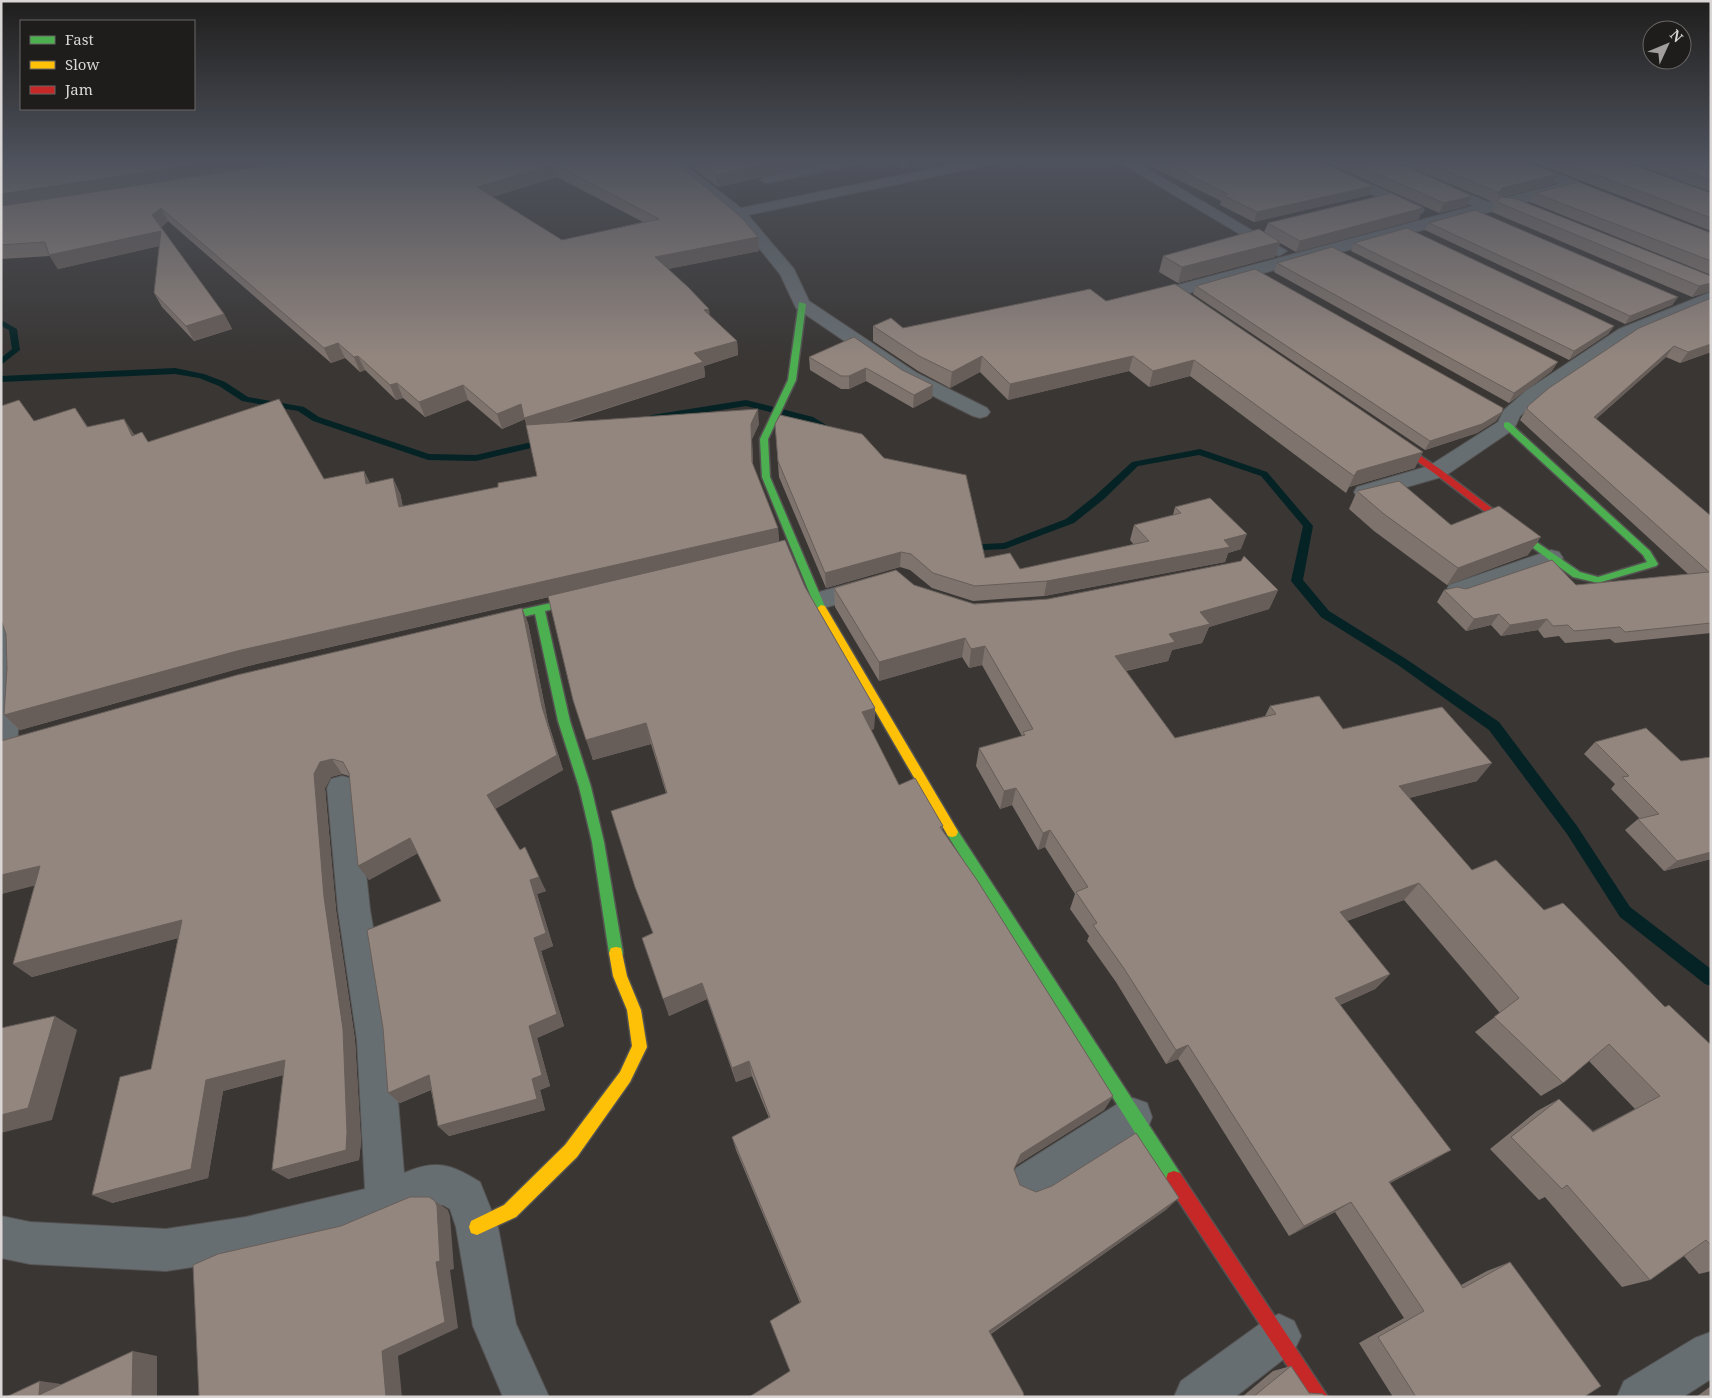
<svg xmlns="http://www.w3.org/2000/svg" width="1712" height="1398" viewBox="0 0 1712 1398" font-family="'Noto Serif',serif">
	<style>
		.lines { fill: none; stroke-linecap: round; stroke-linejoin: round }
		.stream { fill: #052325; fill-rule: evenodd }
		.lane-casing { stroke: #555352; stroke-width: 3 }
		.street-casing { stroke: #555352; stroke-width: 2 }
		.fast-casing { stroke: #555352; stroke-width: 3 }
		.slow-casing { stroke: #555352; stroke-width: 3 }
		.jam-casing { stroke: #555352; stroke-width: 3 }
		.lane { fill: #676e72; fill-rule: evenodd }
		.street { fill: #676e72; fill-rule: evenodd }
		.fast { fill: #4caf50; fill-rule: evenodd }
		.slow { fill: #ffc107; fill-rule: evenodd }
		.jam { fill: #c62828; fill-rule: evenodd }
		.wall { fill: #7e736d; fill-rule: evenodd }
		.shaded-wall { fill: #675e59 }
		.building { fill: #93867f; stroke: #675e59; fill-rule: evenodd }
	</style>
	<rect width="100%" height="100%" fill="#393634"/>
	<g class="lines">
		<g class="stream">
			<path d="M1 320 17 329 20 350 1 365V358L12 349 9 330 1 326Z"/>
			<path d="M175 368 204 374 225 382 248 397 304 407 319 417 429 454 476 455 545 439 550 442 548 444 476 461 428 460 313 421 298 411 242 401 219 386 199 378 175 374 1 382V376Z"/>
			<path d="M746 400 813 417 838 432 836 434H830L807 421 746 406 652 421 647 418 652 415Z"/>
			<path d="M1200 449 1267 472 1313 526 1303 580 1329 611 1406 659 1499 722 1577 826 1630 907 1711 969V986L1705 984 1620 917 1567 834 1489 730 1398 665 1321 617 1291 581 1303 526 1261 476 1199 455 1138 466 1104 499 1074 523 1005 549 966 551 961 548 966 545 1004 543 1066 519 1096 495 1132 462Z"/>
		</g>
		<defs>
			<g id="lane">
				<path d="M837 162H858L853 165 766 183 761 180 766 177Z"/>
				<path d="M893 162H906L908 165 903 168Z"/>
			</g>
			<g id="street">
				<path d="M666 162H682L741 208 964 162H992L985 166 748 215 794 269 809 301 917 373 987 408 990 412 987 416 980 418 973 416 903 381 796 308 780 274 733 216Z"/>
				<path d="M1119 162H1136L1287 251 1279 256 1273 254Z"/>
				<path d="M1302 162H1321L1422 207 1424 210 1422 213H1412Z"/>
				<path d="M1374 162H1393L1488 202 1559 184 1509 165 1507 162H1527L1579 182 1581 185 1579 188 1152 303H1140L1137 299 1140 295 1473 206Z"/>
				<path d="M1711 292V303L1631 337 1541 398 1520 416 1514 429 1445 476 1365 499 1357 497 1354 492 1357 487 1429 466 1498 422 1504 410 1527 390 1619 329Z"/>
				<path d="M1551 550 1559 552 1563 558 1559 564 1458 599 1449 597 1446 591 1449 585Z"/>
				<path d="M870 578 879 580 882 586 879 592 817 610 808 607 805 601 808 595Z"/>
				<path d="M1 620 10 623C27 651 19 714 17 747L13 755 3 758Z"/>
				<path d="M342 776 353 779 357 788 370 910 393 1040 404 1173C436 1159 451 1164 480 1182L498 1227 516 1324 549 1397H503L473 1326 456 1227 450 1209 443 1205H424L357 1233 246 1259 166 1271 30 1264 1 1258V1216L30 1222 166 1229 246 1217 365 1189 357 1040 338 910 327 788 331 779Z"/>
				<path d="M1133 1098 1147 1103 1152 1117 1147 1131 1044 1196 1030 1202 1016 1196 1010 1182 1016 1168 1119 1103Z"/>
				<path d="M1279 1314 1294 1321 1301 1336 1294 1351 1235 1397H1174L1181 1381 1264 1321Z"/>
				<path d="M1711 1332V1379L1683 1397H1617L1624 1381 1695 1338Z"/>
			</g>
			<g id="fast">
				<path d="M799 302 806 304 796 380 768 439 770 477 826 609 821 613 816 609 762 477 760 439 788 380Z"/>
				<path d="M1507 422 1510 423 1650 551 1658 564 1656 566 1598 583 1573 577 1529 545 1527 543 1529 541H1535L1580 572 1598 577 1647 562 1643 555 1504 427V423Z"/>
				<path d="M587 595 592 598 591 600 545 611 570 721 591 787 604 842 623 953 621 958 616 959 611 958 609 953 592 842 579 787 558 721 535 614 488 625 483 621 488 617Z"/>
				<path d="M952 827 956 828 1180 1173 1182 1179 1180 1185 1174 1187 1168 1185 948 836 946 832 948 828Z"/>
			</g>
			<g id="slow">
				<path d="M821 605 825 606 956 828 958 832 956 836 952 837 948 836 816 609Z"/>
				<path d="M616 947 621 948 627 976 641 1010 647 1047 630 1082 577 1157 516 1217 477 1235 471 1233 469 1227 471 1221 504 1205 565 1145 620 1072 632 1046 627 1010 613 976 609 953 611 948Z"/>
			</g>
			<g id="jam">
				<path d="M1388 434 1440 469 1535 541 1537 543 1535 545H1529L1434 473 1385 439 1384 437Z"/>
				<path d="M1174 1171 1180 1173 1328 1397H1308L1168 1185 1166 1179 1168 1173Z"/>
			</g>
		</defs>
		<use href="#lane" class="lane-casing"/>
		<use href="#street" class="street-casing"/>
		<use href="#fast" class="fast-casing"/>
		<use href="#slow" class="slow-casing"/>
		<use href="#jam" class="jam-casing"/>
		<use href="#lane" class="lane"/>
		<use href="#street" class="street"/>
		<use href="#fast" class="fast"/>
		<use href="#slow" class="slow"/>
		<use href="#jam" class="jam"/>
	</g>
	<g class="wall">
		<path d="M1 162H676L758 237 759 251 668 269 710 316 737 341 738 355 704 366 705 377 563 423 759 424 752 439 753 465 778 528 779 542 875 708 874 729 871 730 899 785 943 826 942 831 1113 1096 1104 1110 1015 1166 1014 1169 1020 1185 1036 1192 1167 1209 991 1334 790 1371 800 1303 736 1150 732 1137 769 1118 752 1076 736 1082 707 999 669 1016 653 934 635 887 666 793 651 744 593 760 549 597 248 666 20 730 4 715 7 668 6 634 34 421 75 408 88 427 135 435 149 442 324 479 364 471 370 483 400 493 403 507 498 487 537 476 525 419 502 429 468 400 425 417 403 398 396 400 365 370 360 372 345 358 331 363 168 221 161 227 224 314 232 329 194 341 162 307 154 293 159 246 58 269 50 256 1 259ZM557 177 643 222 562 240 492 197Z"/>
		<path d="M685 162H827L718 187Z"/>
		<path d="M1142 162H1322L1373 186 1369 195 1254 222 1220 205 1221 201Z"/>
		<path d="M1326 162H1397L1467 206 1439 213Z"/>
		<path d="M1398 162H1526L1558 174 1553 184 1502 197 1711 276V291L1692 297 1492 212 1495 206 1493 202Z"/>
		<path d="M1533 162H1625L1711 193V231Z"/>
		<path d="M1630 162H1711V192Z"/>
		<path d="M1535 193 1711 233V275L1530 202Z"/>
		<path d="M1419 219 1296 252 1280 243 1275 257 1178 283 1159 272 1163 256 1264 232 1268 223Z"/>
		<path d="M1429 223 1678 297 1672 305 1625 324 1425 230Z"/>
		<path d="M1354 243 1614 326 1608 334 1569 360 1351 251Z"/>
		<path d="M1277 263 1552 371 1509 403 1274 272Z"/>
		<path d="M1196 286 1502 412 1496 421 1477 433 1425 450 1193 294Z"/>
		<path d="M1711 298V352L1680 363 1666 357 1596 419 1711 516V633L1615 643 1610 639 1565 643 1559 636 1544 638 1538 630 1501 636 1491 625 1466 631 1437 602 1444 590 1576 585 1688 574 1520 420 1528 406Z"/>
		<path d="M1106 301 1415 468 1349 487 1346 493 1190 376 1149 387 1129 371 1008 400 980 372 950 388 918 371 873 341V326L903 328Z"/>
		<path d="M854 337 932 398 913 408 866 381 849 389H841L810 370 809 357Z"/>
		<path d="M775 424 985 558 1020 569 1134 545 1130 540 1134 525 1173 515 1175 507 1241 549 1228 553 1225 562 1044 596 973 601 932 588 910 570 900 567 826 588 779 477Z"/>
		<path d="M1357 491 1451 525 1528 555 1447 585 1374 531 1349 509Z"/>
		<path d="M914 585 974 604 1278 590 1269 609 1209 627 1202 643 1172 650 1168 661 1126 671 1175 738 1265 716 1270 706 1343 729 1477 781 1409 798 1472 870 1544 910 1665 1007 1711 1045V1271L1699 1274 1684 1256 1650 1280 1622 1287 1545 1197 1539 1200 1490 1149 1537 1111 1559 1099 1593 1131 1635 1109 1589 1061 1563 1083 1541 1096 1475 1032 1500 1013 1404 900 1347 921 1390 974 1375 989 1340 1005 1432 1161 1390 1183 1461 1285 1487 1271 1510 1262 1584 1397H1393L1359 1343 1404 1318 1335 1212 1289 1236 1178 1059 1166 1064 1116 982 1087 941 1089 936 1070 909 1075 894 1045 847 1038 850 1012 805 1000 809 976 766 979 748 1022 736 982 665 969 668 962 657 879 681 835 607 834 588Z"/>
		<path d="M522 608 528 623 548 722 563 770 495 809 520 850 546 891 537 894 553 946 541 951 564 1026 537 1038 550 1086 540 1090 545 1110 449 1136 438 1126 431 1090 400 1103 388 1093 441 901 418 853 369 880 349 776 342 774 331 777 325 788 336 910 355 1040 361 1142 359 1160 288 1179 283 1075 223 1091 208 1178 112 1203 151 1069 178 938 32 977 13 964 35 885 1 894V741Z"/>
		<path d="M1595 742 1681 761 1711 757V859L1664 871 1625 830 1638 819H1640L1611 789 1615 784 1584 754Z"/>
		<path d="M1291 1366 1309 1393 1325 1397H1242L1273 1371Z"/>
		<path d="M1711 1386V1397H1696Z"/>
	</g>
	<g class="shaded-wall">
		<path d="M211 162H299L1 208V194Z"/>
		<path d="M771 162H827L718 187 716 175Z"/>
		<path d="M554 164 557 177 481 200 477 187Z"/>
		<path d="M1558 174 1553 184 1500 197 1499 192 1502 188Z"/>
		<path d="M1373 186 1369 195 1254 222 1257 212Z"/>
		<path d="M1472 196 1467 206 1439 213 1444 203Z"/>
		<path d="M161 208 168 221 160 229 152 215Z"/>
		<path d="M1423 208 1419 219 1296 252 1300 241Z"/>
		<path d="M161 231 168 244 58 269 49 255Z"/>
		<path d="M758 237 759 251 657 271 655 257Z"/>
		<path d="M1280 242 1275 257 1178 283 1182 267Z"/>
		<path d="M1711 283V291L1692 297 1699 286Z"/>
		<path d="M1678 297 1672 305 1625 324 1630 316Z"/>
		<path d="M709 309 711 323 704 310Z"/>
		<path d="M224 314 232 329 194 341 186 326Z"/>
		<path d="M1614 326 1608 334 1569 360 1574 351Z"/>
		<path d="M737 341 738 355 704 366 705 377 529 433 525 419 502 429 497 414 521 404Z"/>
		<path d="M338 343 345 358 331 363 324 348Z"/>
		<path d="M1711 344V352L1680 363 1688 352Z"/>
		<path d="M1674 346 1666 357 1586 428 1594 417Z"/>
		<path d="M358 356 365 370 360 372 354 357Z"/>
		<path d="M982 356 980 372 950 388 952 372Z"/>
		<path d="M1133 356 1129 371 1008 400 1010 384Z"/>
		<path d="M1194 360 1190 376 1149 387 1153 371Z"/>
		<path d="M1558 362 1552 371 1509 403 1514 393Z"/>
		<path d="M866 368V381L849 389V376Z"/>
		<path d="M397 383 403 398 396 400 390 385Z"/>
		<path d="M463 385 468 400 425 417 419 402Z"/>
		<path d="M933 385 932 398 913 408 914 395Z"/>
		<path d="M758 409 759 424 752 439 753 477 752 462 751 424Z"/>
		<path d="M1502 412 1496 421 1477 433 1425 450 1430 441Z"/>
		<path d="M124 419 134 434 142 451 132 436Z"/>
		<path d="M1423 452 1415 468 1349 487 1346 493 1354 476 1357 471Z"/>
		<path d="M364 471 371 486 366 484Z"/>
		<path d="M393 478 400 493 406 523 399 507Z"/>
		<path d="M778 528 779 544 248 666 20 730 4 715 237 651Z"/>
		<path d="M1247 534 1241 549 1228 553 1225 562 1044 596 1047 581 1224 540Z"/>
		<path d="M1541 537 1528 555 1447 585 1458 568Z"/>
		<path d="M901 552 900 567 826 588 825 573Z"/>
		<path d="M1278 590 1269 609 1209 627 1202 643 1172 650 1168 661 1110 674 1115 656 1169 634 1200 612Z"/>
		<path d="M522 608 528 623 548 722 563 770 495 809 487 795 542 707Z"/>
		<path d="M1499 614 1491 625 1466 631 1474 619Z"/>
		<path d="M1547 619 1538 630 1501 636 1510 625Z"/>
		<path d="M965 638 962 657 879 681V662Z"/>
		<path d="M985 646 982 665 969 668 971 649Z"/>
		<path d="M875 708 874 729 862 732V712Z"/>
		<path d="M646 723 651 744 593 760 586 740Z"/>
		<path d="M332 759 342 774 331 777 325 788 336 910 355 1040 361 1142 359 1160 288 1179 272 1170 324 897 314 774 320 762Z"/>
		<path d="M1492 763 1477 781 1385 804 1399 786Z"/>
		<path d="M1016 788 1012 805 1000 809 1004 791Z"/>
		<path d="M1050 830 1045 847 1038 850 1043 833Z"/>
		<path d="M410 838 420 852 369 880 358 866Z"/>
		<path d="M525 847 546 891 537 894 553 946 541 951 564 1026 537 1038 550 1086 540 1090 545 1110 449 1136 438 1126 532 1079 529 1026 534 938 530 880Z"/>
		<path d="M1711 852V859L1664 871 1677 861Z"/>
		<path d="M40 866 57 880 1 894V875Z"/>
		<path d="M1419 883 1404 900 1327 928 1340 912Z"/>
		<path d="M182 920 197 933 32 977 13 964Z"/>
		<path d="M1390 974 1375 989 1321 1013 1335 998Z"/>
		<path d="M702 983 707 999 669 1016 663 999Z"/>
		<path d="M55 1016 77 1030 52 1120 1 1133V1115Z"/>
		<path d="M1188 1045 1178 1059 1166 1064 1176 1050Z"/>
		<path d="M285 1060 299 1071 223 1091 208 1178 112 1203 92 1195 206 1080Z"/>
		<path d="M749 1061 752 1076 736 1082 732 1068Z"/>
		<path d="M429 1075 439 1086 400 1103 388 1093Z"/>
		<path d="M1113 1096 1104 1110 1015 1166 1021 1154Z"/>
		<path d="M1451 1150 1432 1161 1371 1193 1389 1182Z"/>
		<path d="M1179 1198 1167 1209 984 1338 989 1331Z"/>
		<path d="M435 1201 448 1210 450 1216 454 1269 450 1270 458 1328 398 1356 402 1397H386L382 1351 436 1262Z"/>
		<path d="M1351 1202 1335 1212 1289 1236 1304 1226Z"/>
		<path d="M133 1351 157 1356V1397H132Z"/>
		<path d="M40 1381 68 1385 39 1395Z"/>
	</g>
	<g class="building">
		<path d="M1 162H211L1 194Z"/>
		<path d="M291 162H676L742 218 758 237 655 257 688 287 709 309 704 310 737 341 694 353 703 362 524 418 521 404 497 414 463 385 419 402 397 383 390 385 358 356 354 357 338 343 324 348 161 208 152 215 224 314 186 326 154 293 161 231 49 255 45 242 1 245V206ZM554 164 659 219 562 240 477 187Z"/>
		<path d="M700 162H771L716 175Z"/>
		<path d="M1164 162H1322L1373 186 1257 212 1223 195 1228 194Z"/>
		<path d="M1351 162H1397L1472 196 1444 203Z"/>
		<path d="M1425 162H1526L1558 174 1502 188 1499 192 1501 197 1514 198 1711 276V283L1699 286 1497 202 1500 198 1498 192Z"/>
		<path d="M1563 162H1625L1711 193V218Z"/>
		<path d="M1661 162H1711V180Z"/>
		<path d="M1578 182 1711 233V261L1535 193Z"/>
		<path d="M1391 193 1423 208 1300 241 1268 223Z"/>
		<path d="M1475 210 1678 297 1630 316 1429 223Z"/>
		<path d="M1407 228 1614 326 1574 351 1354 243Z"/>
		<path d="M1259 229 1280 242 1182 267 1163 256Z"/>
		<path d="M1332 247 1558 362 1514 393 1277 263Z"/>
		<path d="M1255 269 1503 408 1502 412 1482 424 1430 441 1196 286Z"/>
		<path d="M1175 284 1423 452 1357 471 1354 476 1194 360 1153 371 1133 356 1010 384 982 356 952 372 919 356 873 326 891 318 903 328 1090 289 1106 301Z"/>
		<path d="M1711 298V344L1688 352 1674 346 1594 417 1711 516V623L1625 632 1620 627 1574 631 1568 625 1553 626 1547 619 1510 625 1499 614 1474 619 1444 590 1457 587 1466 589 1552 560 1576 585 1709 572 1527 409 1528 406 1549 388 1639 328Z"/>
		<path d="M854 337 902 370 933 385 914 395 866 368 849 376H841L809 357Z"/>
		<path d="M279 399 324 479 364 471 366 484 393 478 399 507 498 487V483L537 476 526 425 758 409 751 424 752 462 778 528 237 651 4 715 7 668 6 634 1 620V406L19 400 34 421 75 408 87 427 124 419 132 436 142 432 148 442Z"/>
		<path d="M780 415 862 434 884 458 966 475 985 558 1010 553 1020 569 1149 541 1134 525 1181 513 1175 507 1210 498 1247 534 1224 540 1230 547 1047 581 975 586 933 573 911 554 901 552 825 573 778 461 775 424Z"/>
		<path d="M1399 481 1451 525 1499 506 1541 537 1458 568 1384 514 1357 491Z"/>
		<path d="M785 540 805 587 875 708 862 712 899 785 915 778 943 826 940 827 977 880 1113 1096 1021 1154 1014 1169 1020 1185 1036 1192 1052 1186 1136 1133 1179 1198 989 1331 1023 1392 1024 1397H749L790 1371 770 1321 801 1302 732 1137 770 1117 749 1061 732 1068 702 983 663 999 642 938 653 933 635 887 611 811 667 793 646 723 586 740 573 700 548 596Z"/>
		<path d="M1244 556 1278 590 1200 612 1210 624 1169 634 1175 642 1115 656 1175 738 1276 714 1270 706 1319 696 1343 729 1442 707 1492 763 1399 786 1472 870 1496 860 1544 910 1563 903 1665 1007 1669 1005 1711 1045V1245L1706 1240 1650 1280 1567 1185 1562 1189 1511 1137 1559 1099 1593 1132 1660 1096 1609 1044 1563 1083 1494 1017 1519 998 1419 883 1340 912 1390 974 1335 998 1451 1150 1389 1182 1463 1288 1510 1262 1601 1386 1584 1397H1416L1378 1337 1424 1311 1351 1202 1304 1226 1188 1045 1176 1050 1123 967 1093 925 1097 923 1076 892 1088 887 1050 830 1043 833 1016 788 1004 791 979 748 1025 735 1023 732 1033 729 985 646 971 649 965 638 879 662 834 588 896 570 914 585 974 604 1048 599 1241 561Z"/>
		<path d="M522 608 542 707 557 755 487 795 520 850 525 847 539 877 530 880 546 933 534 938 557 1014 529 1026 542 1075 532 1079 537 1099 438 1126 429 1075 388 1093 383 1028 367 930 441 901 410 838 358 866 349 773 343 762 332 759 320 762 314 774 324 897 343 1029 347 1132 346 1150 272 1170 285 1060 206 1080 191 1169 92 1195 120 1077 151 1069 182 920 13 964 40 866 1 875V741L237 675Z"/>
		<path d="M1646 728 1681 761 1711 757V852L1677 861 1638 819 1659 814 1622 777 1629 776 1595 742Z"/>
		<path d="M55 1016 28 1108 1 1115V1028Z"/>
		<path d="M410 1197H429L435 1201 437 1206 440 1261 436 1262 445 1322 382 1351 386 1397H199L193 1265 218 1254 341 1226Z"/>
		<path d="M133 1351 132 1397H6L40 1381 39 1395Z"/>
		<path d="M1291 1366 1309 1393 1323 1394 1325 1397H1253Z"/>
	</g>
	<linearGradient id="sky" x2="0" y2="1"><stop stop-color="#1f1e1d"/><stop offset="0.45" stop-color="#4e525c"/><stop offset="1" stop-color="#4e525c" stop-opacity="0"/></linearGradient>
	<rect width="1712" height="358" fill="url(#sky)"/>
	<rect width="1712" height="1398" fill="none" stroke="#dad6d5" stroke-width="5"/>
	<rect x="20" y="20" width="175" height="90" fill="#1f1d1c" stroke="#6a6766"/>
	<rect x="30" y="36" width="25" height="8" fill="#4caf50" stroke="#6a6766"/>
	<text x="65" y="45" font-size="15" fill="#dad6d5">Fast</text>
	<rect x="30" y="61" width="25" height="8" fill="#ffc107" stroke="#6a6766"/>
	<text x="65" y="70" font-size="15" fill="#dad6d5">Slow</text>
	<rect x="30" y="86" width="25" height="8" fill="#c62828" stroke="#6a6766"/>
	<text x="65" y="95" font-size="15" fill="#dad6d5">Jam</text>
	<g transform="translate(1667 45) rotate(46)"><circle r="24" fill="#1f1d1c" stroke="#6a6766"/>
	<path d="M0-4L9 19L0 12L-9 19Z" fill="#a29e9d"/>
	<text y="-8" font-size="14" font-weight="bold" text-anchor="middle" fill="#dad6d5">N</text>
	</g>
</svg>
